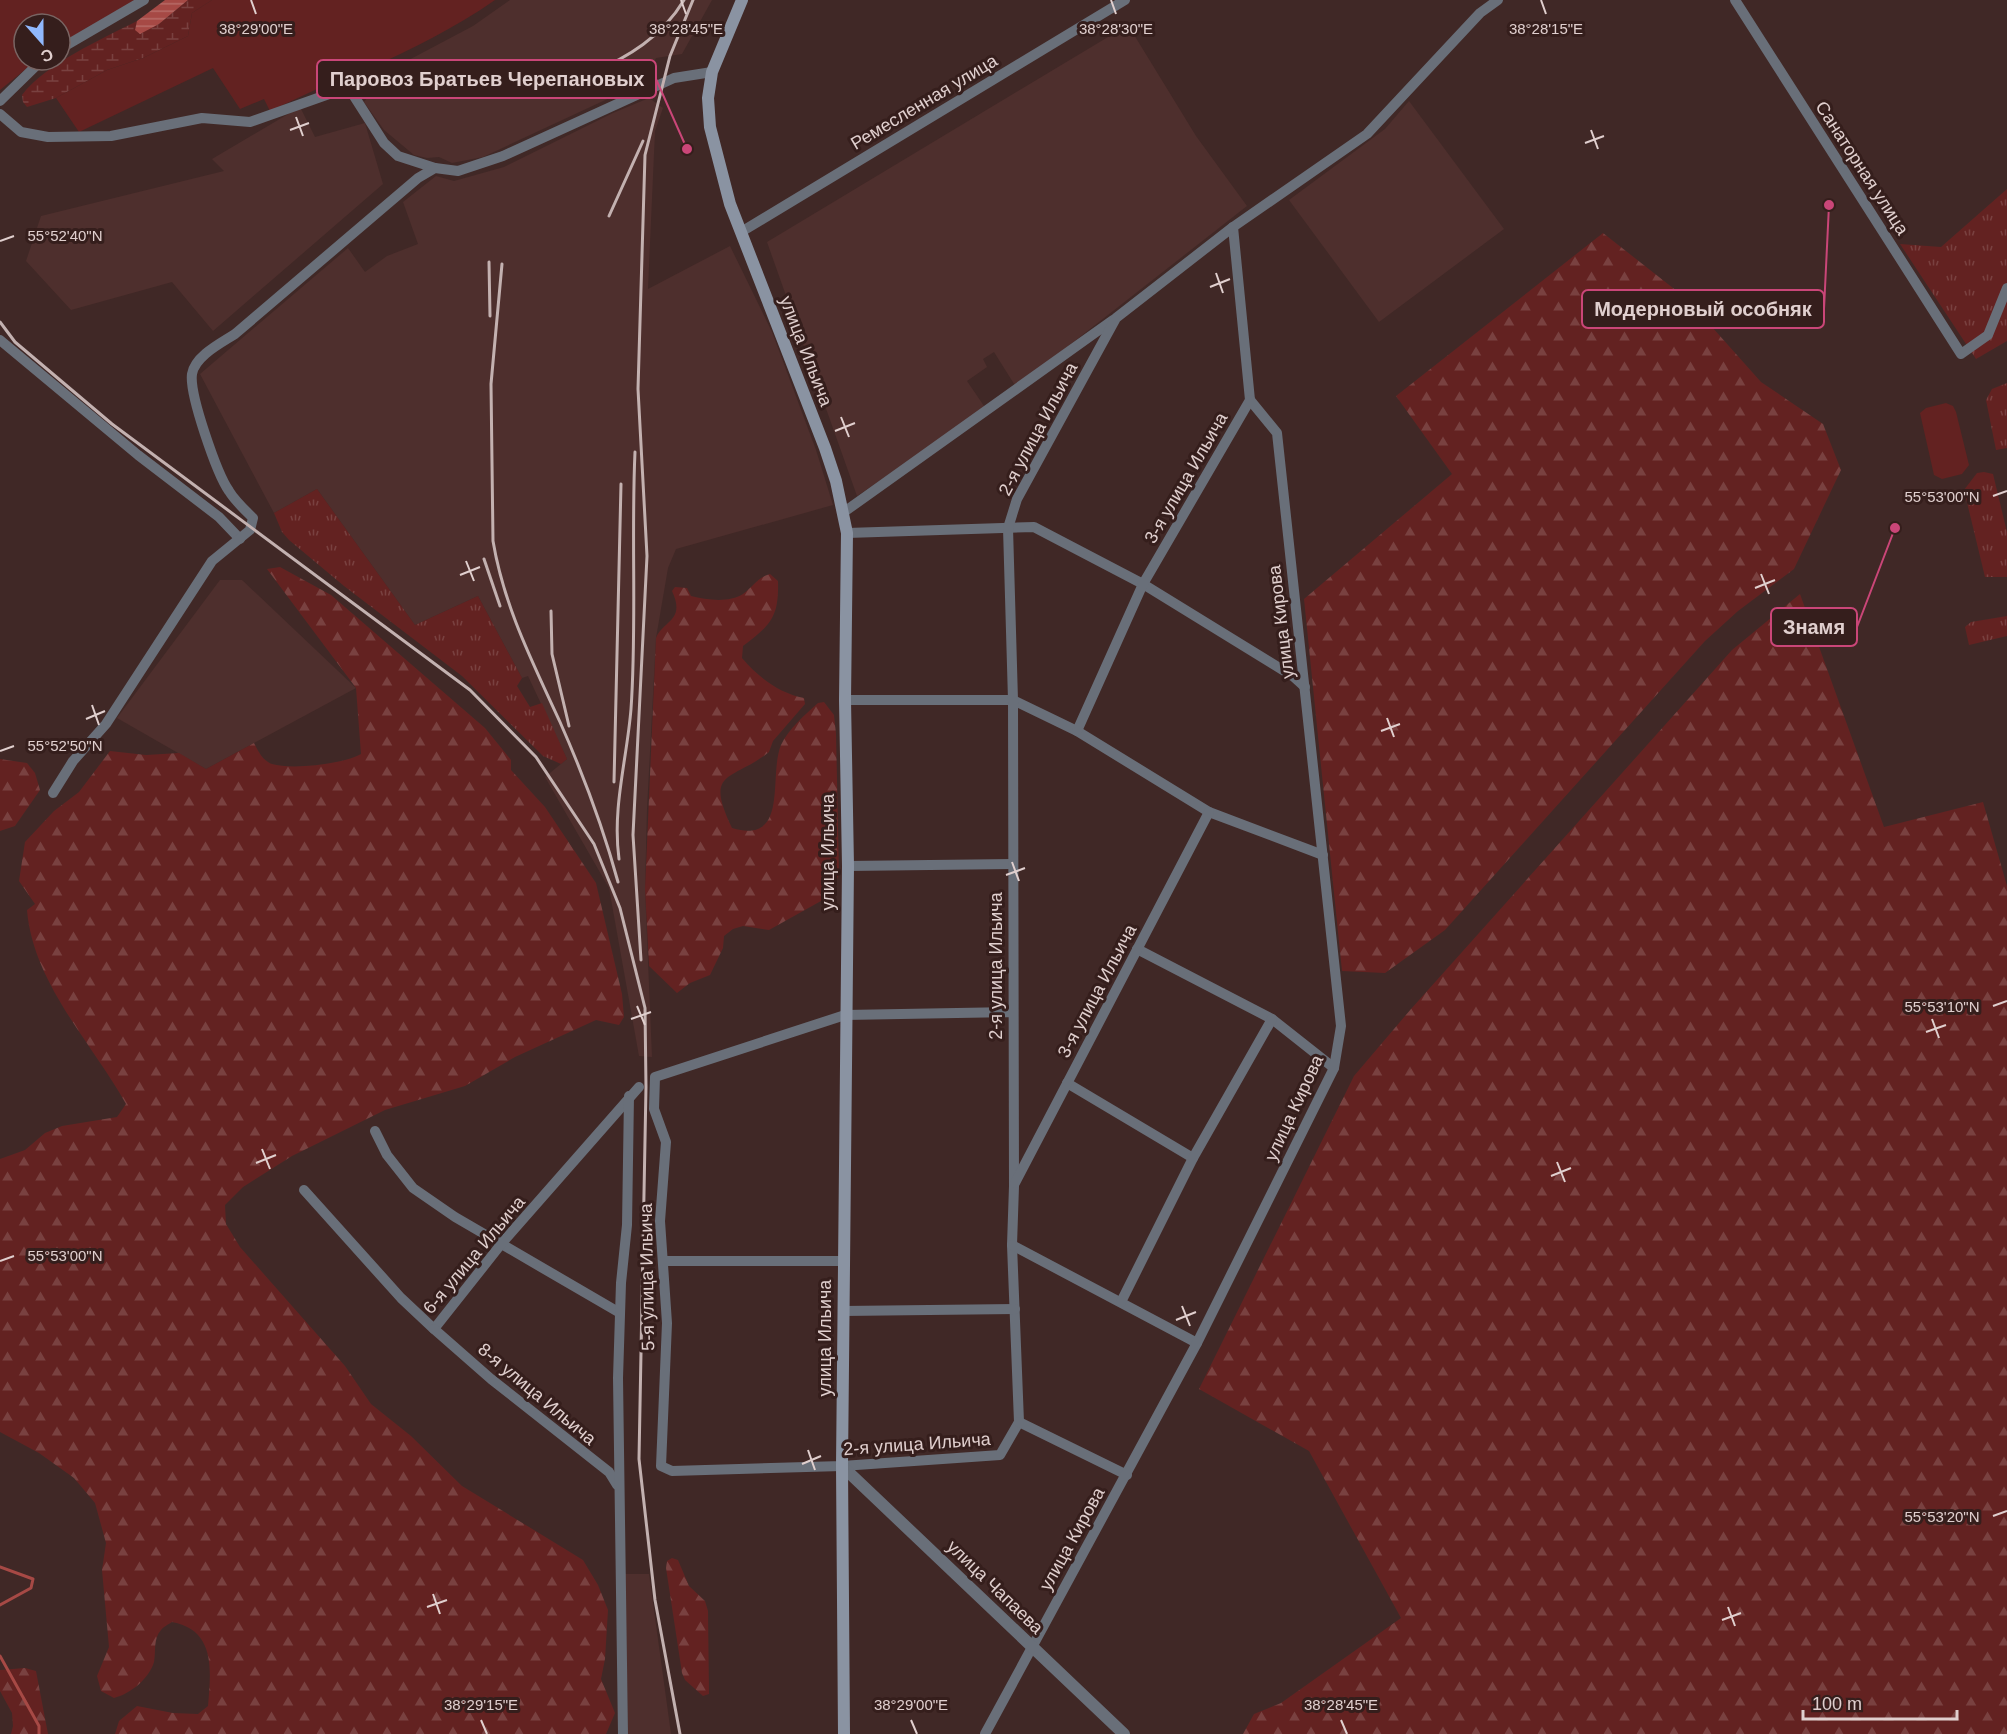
<svg xmlns="http://www.w3.org/2000/svg" width="2007" height="1734" viewBox="0 0 2007 1734" font-family="Arial,sans-serif">
	<style>
		.built { fill: #4e2f2d }
		.grass { fill: url(#grass-tufts) }
		.forest { fill: url(#forest-firs) }
		.wetland { fill: url(#wetland-marsh) }
		.garden { fill: #632221 }
		.water { fill: url(#water-rules) }
		.lines { fill: none; stroke-linecap: round; stroke-linejoin: round }
		.stream { stroke: #a64945; stroke-width: 3 }
		.minor { stroke: #696f79; stroke-width: 10 }
		.tertiary { stroke: #696f79; stroke-width: 12 }
		.secondary { stroke: #8a93a2; stroke-width: 12 }
		.rail { stroke: #c3b1b0; stroke-width: 3 }
		.ticks { fill: none; stroke: #e0cfce; stroke-width: 2 }
		.labels { text-anchor: middle; stroke-width: 6; stroke-linejoin: round; paint-order: stroke }
		.street-label { font-size: 18px; fill: #e0cfce; stroke: #351e1c }
		.ticks-label { font-size: 15px; text-anchor: middle; fill: #e0cfce; stroke: #351e1c; stroke-width: 6; stroke-linejoin: round; paint-order: stroke }
		.leader { fill: none; stroke: #ca4678; stroke-width: 2 }
		.callout-dot { fill: #ca4678; stroke: #351e1c; stroke-width: 2 }
		.callout { fill: #351e1c; stroke: #ca4678; stroke-width: 2 }
		.callout-label { font-size: 20px; text-anchor: middle; font-weight: bold; fill: #e0cfce }
	</style>
	<defs>
		<pattern id="grass-tufts" width="24" height="20" patternUnits="userSpaceOnUse" patternTransform="scale(1.5)"><rect width="24" height="20" fill="#632221"/><path d="M3 7l-1-3M5 7V3M7 7l1-3M15 17l-1-3M17 17v-4M19 17l1-3" fill="none" stroke="#794140"/></pattern>
		<pattern id="forest-firs" width="22" height="20" patternUnits="userSpaceOnUse" patternTransform="scale(1.5)"><rect width="22" height="20" fill="#632221"/><path d="M5 1l3.5 6h-7zM16 11l3.5 6h-7z" fill="#794140"/></pattern>
		<pattern id="wetland-marsh" width="20" height="14" patternUnits="userSpaceOnUse" patternTransform="scale(1.5)"><rect width="20" height="14" fill="#632221"/><path d="M1 5h8M5 5V1M11 12h8M15 12V8" fill="none" stroke="#794140"/></pattern>
		<pattern id="water-rules" width="6" height="5" patternUnits="userSpaceOnUse" patternTransform="scale(1.5)"><rect width="6" height="5" fill="#a64945"/><path d="M0 2.5h6" fill="none" stroke="#b66b67"/></pattern>
	</defs>
	<rect width="100%" height="100%" fill="#402826"/>
	<g class="built">
		<path d="M510 0H712L682 54 656 58 644 82 483 157 452 163 439 157 427 158 414 155 384 130 364 102 388 71 473 26Z"/>
		<path d="M1128 25 1196 136 1247 206 1016 387 994 352 983 359 987 367 967 381 984 406 983 411 857 496 767 242Z"/>
		<path d="M649 98 663 108 655 131 648 289 730 246 772 332 816 450 833 505 676 549 668 568 656 638 647 809 645 889 652 1057 639 1056 609 888 545 777 567 759 528 676 522 678 478 596 415 625 317 489 274 513 200 374 348 248 365 272 387 256 418 244 403 202 436 176 454 181 504 167 613 113Z"/>
		<path d="M1409 101 1504 229 1379 322 1289 200 1385 129Z"/>
		<path d="M300 107 315 137 365 123 383 184 213 331 172 282 71 310 26 261 41 216 224 171 212 159Z"/>
		<path d="M220 580H242L356 688 206 769 117 718Z"/>
		<path d="M625 1574H649L671 1734H628Z"/>
	</g>
	<g class="grass">
		<path d="M2007 189V341L1976 359 1900 244 1941 247Z"/>
		<path d="M2007 383V448L1996 450 1986 400 1992 389Z"/>
		<path d="M1984 472 1993 474 2007 532V577H1985L1964 490 1977 473Z"/>
		<path d="M317 489 415 625 478 596 522 678 517 686 530 707 542 703 567 759 561 764 543 756 462 676 344 586 289 540 282 532 274 513Z"/>
		<path d="M2007 616V636L1969 645 1965 627 1971 622Z"/>
	</g>
	<g class="forest">
		<path d="M1603 233 1687 299 1761 382 1823 424 1841 470 1794 569 1738 611 1705 641 1445 930 1385 973 1342 971 1304 599 1452 474 1396 396Z"/>
		<path d="M280 567 331 595 485 728 511 760V770L545 807 596 883 622 994 624 1017 619 1025 596 1020 515 1057 465 1086 385 1110 292 1156 243 1187 225 1205 226 1224 240 1247 345 1366 371 1404 411 1436 462 1486 583 1560 598 1585 608 1610 605 1659 601 1679 615 1713 606 1734H115L119 1721 137 1706 173 1713 198 1714 208 1706C211 1671 216 1630 172 1622 169 1624 163 1627 161 1630 153 1639 156 1651 154 1662 149 1679 130 1694 114 1698L101 1691 97 1676 109 1647 102 1570 106 1543 95 1503 74 1478 39 1453 0 1432V1159L25 1150 45 1133 62 1126 117 1117 126 1104C92 1043 33 983 27 910L35 904 19 881 25 842 54 811 79 792 110 751 146 755 179 753 206 769 254 743C258 751 263 761 272 764 292 770 344 764 361 754L356 688 267 569Z"/>
		<path d="M770 574 778 581C779 617 771 625 743 646L742 658C758 677 779 693 804 698L805 704 773 741 769 752C731 782 704 769 732 828 790 845 768 776 781 745 789 728 805 715 818 703L824 702 834 715 836 734 839 874 830 896 769 930 743 926 733 929 724 936 723 948 710 975 690 983 677 993 649 966 645 889 656 638C663 620 686 621 672 591L675 587 687 588 691 596C707 600 729 603 743 594 753 587 758 577 770 574Z"/>
		<path d="M1800 594 1884 827 1983 802 2007 886V1734H1243L1254 1714 1281 1703 1401 1618 1309 1451 1199 1389 1354 1076 1411 1009 1732 650Z"/>
		<path d="M0 759 27 763 35 773 40 790 15 826 0 831Z"/>
		<path d="M672 1558 678 1560 689 1586 705 1601 708 1611 709 1694 703 1696 685 1680 682 1673 666 1568 667 1561Z"/>
		<path d="M25 1668 36 1671 48 1734H11L13 1726 12 1713 0 1691V1670Z"/>
	</g>
	<path class="wetland" d="M188 0H212L192 13 188 36 143 58 107 70 56 98 27 107 23 102 22 95C45 64 102 39 137 21L135 30 159 24Z"/>
	<g class="garden">
		<path d="M0 0H135L60 44V24H24V60H37L0 90Z"/>
		<path d="M212 0H495C455 28 412 49 368 69L364 67 270 111 264 99 240 109 213 68 79 132 56 98 107 70 143 58 188 36 192 13Z"/>
		<path d="M1946 403 1953 406 1956 412 1969 465 1962 474 1942 479 1934 475 1920 413 1926 408Z"/>
	</g>
	<path class="water" d="M165 0H188L159 24 140 34 135 30 137 21Z"/>
	<g class="lines">
		<g class="stream">
			<path d="M0 1567 33 1579 31 1588 0 1605"/>
			<path d="M0 1656 39 1726V1734"/>
		</g>
		<g class="minor">
			<path d="M1735 0 1961 354 1988 335 2007 288"/>
			<path d="M60 49 144 0"/>
			<path d="M0 101 42 60"/>
			<path d="M0 114 21 132 48 137 111 136 202 118 250 122 346 88 352 93 384 143 398 156 435 168"/>
			<path d="M741 232 1125 0"/>
			<path d="M0 340 138 455 219 517 240 539"/>
			<path d="M844 512 1113 320"/>
			<path d="M847 533 1034 527 1143 584 1294 677 1305 687"/>
			<path d="M845 700H1013L1077 731 1209 812 1323 855"/>
			<path d="M1077 731 1143 584 1250 400 1233 227"/>
			<path d="M53 793 73 761 106 724 212 561 250 530 253 518C245 510 235 501 229 491 217 474 189 394 192 374 195 356 221 343 235 334L418 178 435 168 458 171 503 156 674 78 712 72"/>
			<path d="M848 866 1012 864"/>
			<path d="M1137 949 1272 1019 1334 1068"/>
			<path d="M1013 1012 845 1015 655 1077 654 1109 666 1142 660 1221 667 1323 661 1466 672 1471 842 1466 1000 1455 1019 1422 1012 1245 1014 1186 1013 700 1008 528 1017 499 1116 318 1233 227 1367 134 1480 13 1498 0"/>
			<path d="M1067 1083 1193 1158"/>
			<path d="M375 1131 387 1155 413 1188 455 1217 620 1313"/>
			<path d="M1015 1183 1209 812"/>
			<path d="M304 1190 401 1298 434 1329 502 1243 639 1087"/>
			<path d="M1012 1245 1197 1343"/>
			<path d="M663 1261H843"/>
			<path d="M1121 1302 1193 1158 1272 1019"/>
			<path d="M843 1311 1015 1309"/>
			<path d="M434 1329 491 1379 609 1472 617 1485"/>
			<path d="M1019 1422 1127 1475"/>
			<path d="M623 1734 618 1378 621 1283 627 1225 629 1096"/>
			<path d="M985 1734 1197 1343 1334 1068 1341 1026 1277 433 1250 400"/>
		</g>
		<path class="tertiary" d="M842 1466 1124 1734"/>
		<path class="secondary" d="M742 0 712 72 708 98 710 127 730 204 825 448 836 481 847 533 845 700 848 866 842 1466 844 1734"/>
		<g class="rail">
			<path d="M590 74C628 57 662 37 684 0"/>
			<path d="M609 216 643 141"/>
			<path d="M489 262 490 316"/>
			<path d="M502 264 491 384 493 541C504 607 533 663 560 722 583 774 603 827 618 882"/>
			<path d="M0 322 15 342 112 424 470 690 536 757 594 844 620 908 645 1008 646 1087 639 1459 655 1600 680 1734"/>
			<path d="M484 559 500 606"/>
			<path d="M551 611 552 654 569 726"/>
			<path d="M614 782 621 484"/>
			<path d="M619 859C612 808 627 759 631 709 637 624 631 537 635 452"/>
			<path d="M641 960 633 835 647 556 638 389 645 155 670 56 693 0"/>
		</g>
	</g>
	<path class="ticks" d="M251 0 256 14M681 0 686 14M1111 0 1116 14M1541 0 1546 14M296 117 303 136M290 130 309 123M1591 130 1598 149M1585 143 1604 136M0 241 14 236M1216 273 1223 293M1210 287 1230 279M841 417 849 437M835 431 855 423M1993 496 2007 491M466 561 474 581M1761 574 1769 594M460 575 480 567M1755 588 1775 580M92 705 99 725M1387 718 1394 737M86 719 105 711M1381 731 1400 724M0 751 14 746M1012 862 1019 881M1006 875 1025 868M637 1006 645 1025M1993 1006 2007 1001M631 1019 651 1012M1932 1019 1939 1038M1926 1032 1946 1025M262 1149 270 1169M1557 1162 1565 1182M256 1163 276 1155M1551 1176 1571 1168M0 1261 14 1256M1182 1306 1190 1326M1176 1320 1196 1312M808 1450 815 1470M802 1464 821 1456M1993 1516 2007 1511M433 1594 440 1614M427 1607 447 1600M1728 1607 1735 1626M1722 1620 1741 1613M481 1720 487 1734M911 1720 917 1734M1341 1720 1347 1734"/>
	<g class="labels">
		<g class="street-label">
			<text transform="translate(924 102) rotate(-31)" y="6">Ремесленная улица</text>
			<text transform="translate(1862 168) rotate(57)" y="6">Санаторная улица</text>
			<text transform="translate(806 351) rotate(69)" y="6">улица Ильича</text>
			<text transform="translate(1038 429) rotate(-62)" y="6">2-я улица Ильича</text>
			<text transform="translate(1186 478) rotate(-60)" y="6">3-я улица Ильича</text>
			<text transform="translate(1281 622) rotate(-97)" y="6">улица Кирова</text>
			<text transform="translate(828 852) rotate(-90)" y="6">улица Ильича</text>
			<text transform="translate(996 966) rotate(-90)" y="6">2-я улица Ильича</text>
			<text transform="translate(1097 991) rotate(-62)" y="6">3-я улица Ильича</text>
			<text transform="translate(1294 1108) rotate(-65)" y="6">улица Кирова</text>
			<text transform="translate(474 1255) rotate(-50)" y="6">6-я улица Ильича</text>
			<text transform="translate(647 1277) rotate(-91)" y="6">5-я улица Ильича</text>
			<text transform="translate(825 1338) rotate(-90)" y="6">улица Ильича</text>
			<text transform="translate(537 1394) rotate(40)" y="6">8-я улица Ильича</text>
			<text transform="translate(917 1444) rotate(-4)" y="6">2-я улица Ильича</text>
			<text transform="translate(1072 1539) rotate(-61)" y="6">улица Кирова</text>
			<text transform="translate(995 1587) rotate(44)" y="6">улица Чапаева</text>
		</g>
	</g>
	<g class="ticks-label">
		<text x="686" y="34">38°28'45"E</text>
		<text x="256" y="34">38°29'00"E</text>
		<text x="1116" y="34">38°28'30"E</text>
		<text x="1546" y="34">38°28'15"E</text>
		<text x="65" y="241">55°52'40"N</text>
		<text x="1942" y="502">55°53'00"N</text>
		<text x="65" y="751">55°52'50"N</text>
		<text x="1942" y="1012">55°53'10"N</text>
		<text x="65" y="1261">55°53'00"N</text>
		<text x="1942" y="1522">55°53'20"N</text>
		<text x="481" y="1710">38°29'15"E</text>
		<text x="911" y="1710">38°29'00"E</text>
		<text x="1341" y="1710">38°28'45"E</text>
	</g>
	<path class="leader" d="M687 149L656 79M1829 205L1824 309M1895 528L1857 627"/>
	<g class="callout-dot">
		<circle cx="687" cy="149" r="6"/>
		<circle cx="1829" cy="205" r="6"/>
		<circle cx="1895" cy="528" r="6"/>
	</g>
	<g class="callout">
		<rect x="317" y="60" width="339" height="38" rx="6"/>
		<rect x="1582" y="290" width="242" height="38" rx="6"/>
		<rect x="1771" y="608" width="86" height="38" rx="6"/>
	</g>
	<g class="callout-label">
		<text x="487" y="86">Паровоз Братьев Черепановых</text>
		<text x="1703" y="316">Модерновый особняк</text>
		<text x="1814" y="634">Знамя</text>
	</g>
	<g transform="translate(42 42) rotate(159)"><circle r="28" fill="#351e1c" stroke="#796563" stroke-width="1.5"/>
	<path d="M0-4.5L10 22L0 15L-10 22Z" fill="#90b8fd"/>
	<text y="-9" font-size="16" font-weight="bold" text-anchor="middle" fill="#e0cfce">С</text>
	</g>
	<path d="M1803 1710v9h154v-9" fill="none" stroke="#e0cfce" stroke-width="3"/>
	<text x="1812" y="1710" font-size="18" fill="#e0cfce" stroke="#351e1c" stroke-width="4.5" paint-order="stroke">100 m</text>
</svg>
